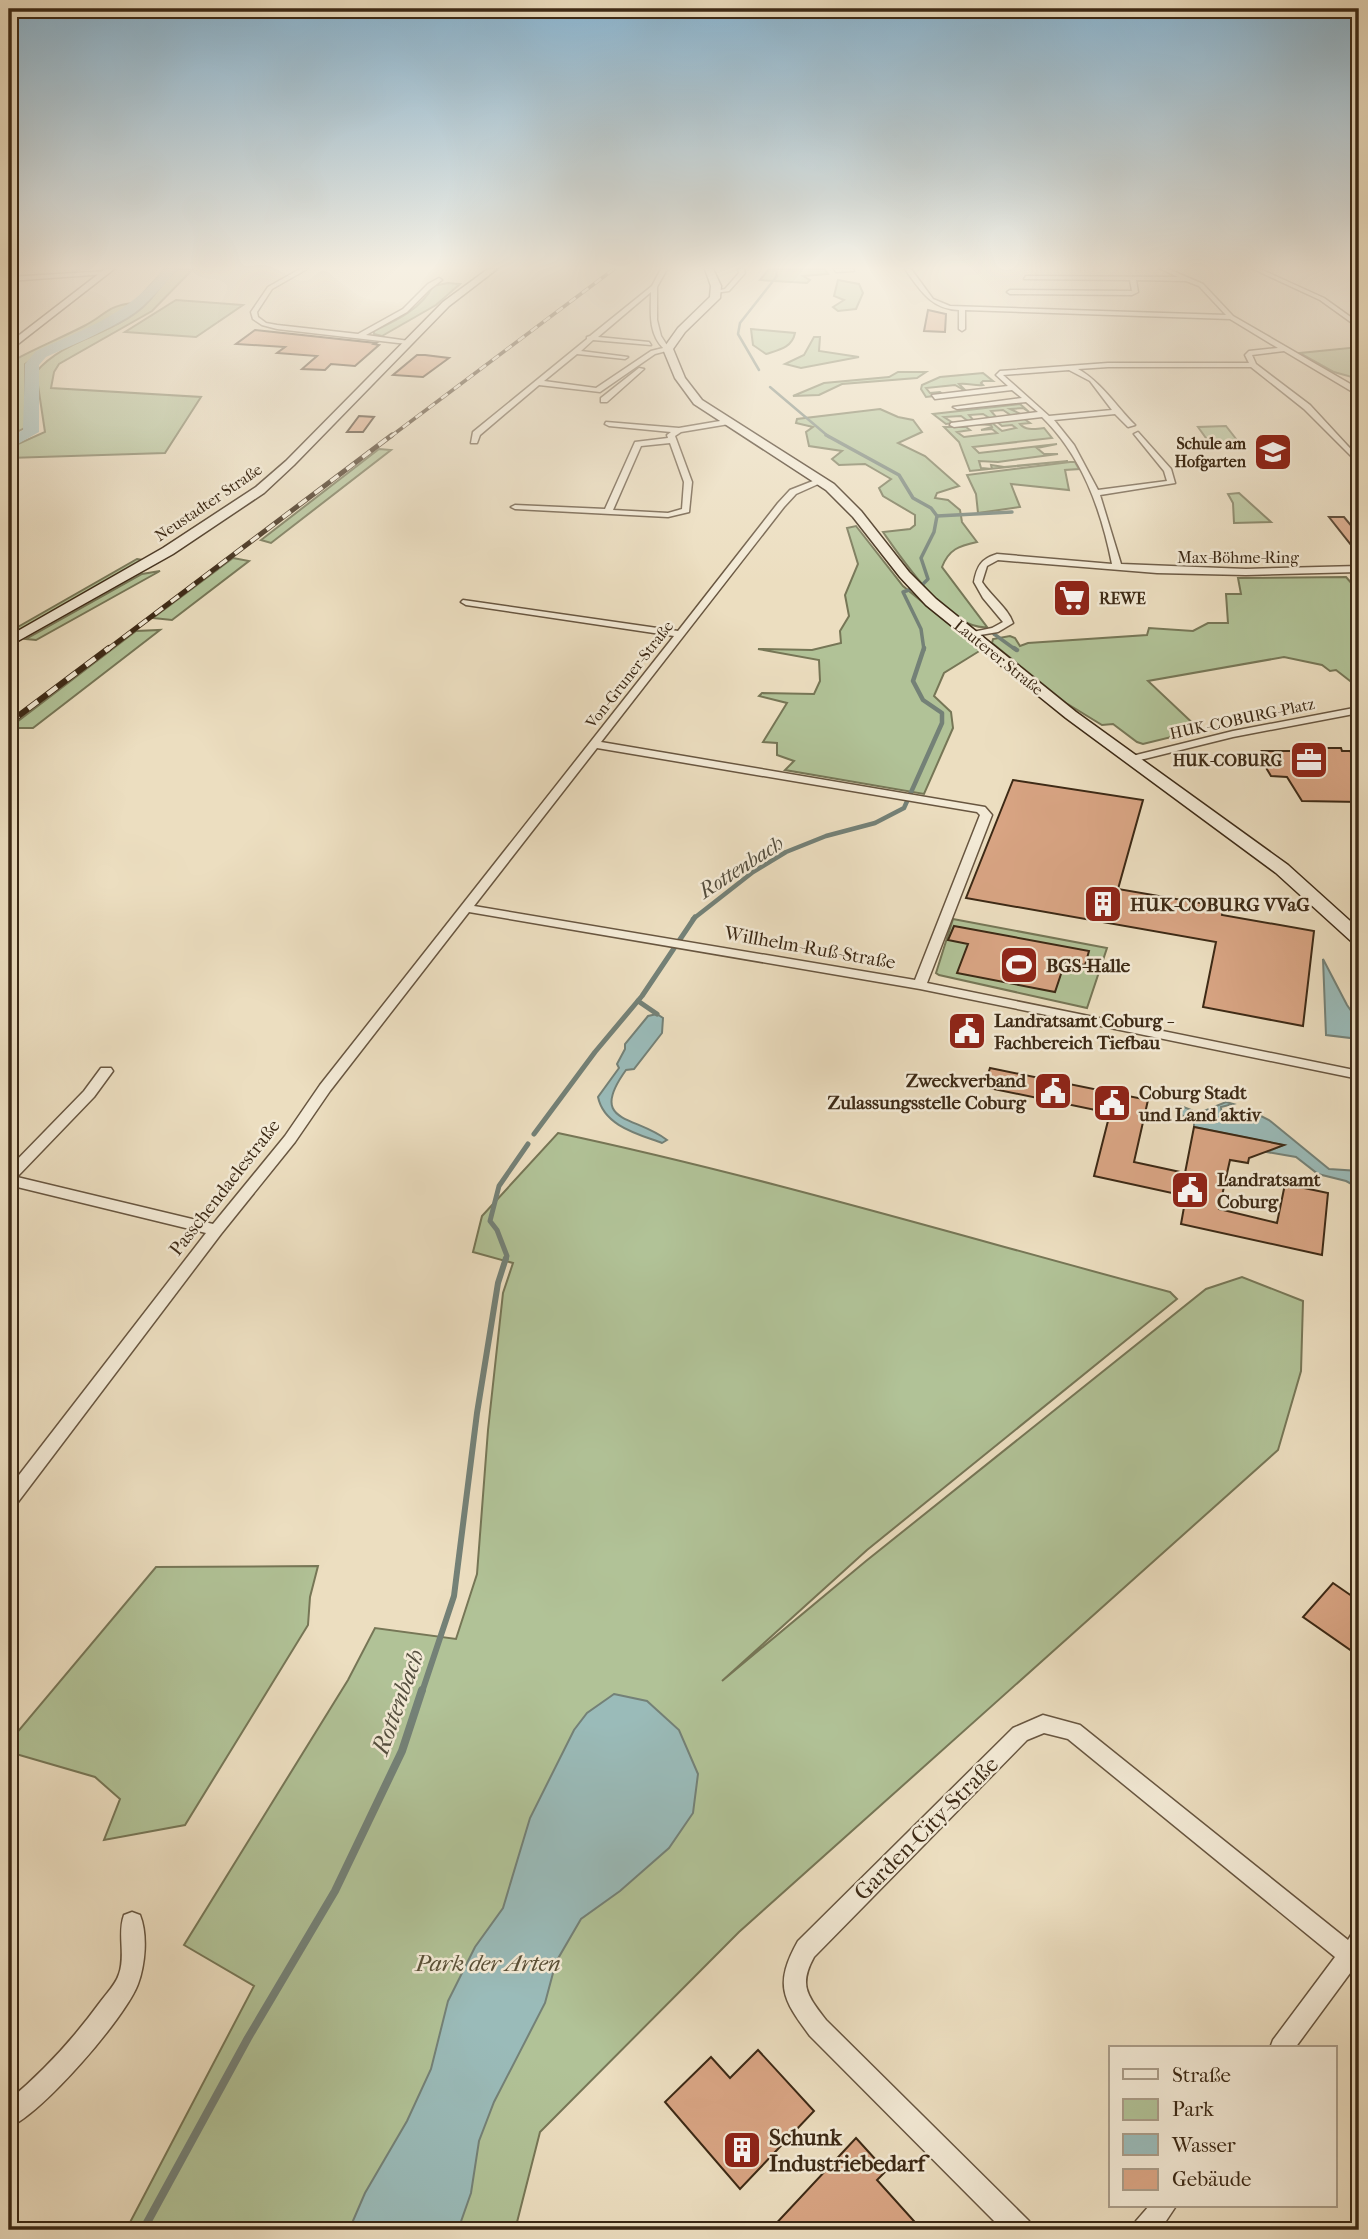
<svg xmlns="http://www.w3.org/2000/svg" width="1368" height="2239" viewBox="0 0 1368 2239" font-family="'IM FELL French Canon',serif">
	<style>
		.green { fill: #b1c297; stroke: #767656; stroke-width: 2 }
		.water { fill: #9abbb9; stroke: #748177; stroke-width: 2 }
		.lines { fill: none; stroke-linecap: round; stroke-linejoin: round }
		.stream-far5 { stroke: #748177; stroke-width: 2.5 }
		.stream-far4 { stroke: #748177; stroke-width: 3.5 }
		.stream-far3 { stroke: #748177; stroke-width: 4.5 }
		.stream-far2 { stroke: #748177; stroke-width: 5 }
		.stream-far1 { stroke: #748177; stroke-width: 6 }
		.stream { stroke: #748177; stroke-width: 8 }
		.river { fill: #9abbb9; fill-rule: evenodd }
		.building { fill: #d9a584; stroke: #3c2915; stroke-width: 2 }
		.street-casing { stroke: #685640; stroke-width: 3 }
		.secondary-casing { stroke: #3c2915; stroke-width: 3 }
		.street { fill: #f3ead6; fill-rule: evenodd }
		.secondary { fill: #f3ead6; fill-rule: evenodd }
		.rail-far2-casing { stroke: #3c2915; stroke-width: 3.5 }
		.rail-far1-casing { stroke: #3c2915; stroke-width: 5 }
		.rail-casing { stroke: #3c2915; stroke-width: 6 }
		.rail-far2 { stroke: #f3ead6; stroke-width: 2.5; stroke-dasharray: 8; stroke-linecap: butt }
		.rail-far1 { stroke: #f3ead6; stroke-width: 3.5; stroke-dasharray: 10; stroke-linecap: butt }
		.rail { stroke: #f3ead6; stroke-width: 4.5; stroke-dasharray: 12; stroke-linecap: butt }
		.labels { text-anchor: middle; stroke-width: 5; stroke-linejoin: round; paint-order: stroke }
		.far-poi-label { font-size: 16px; font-weight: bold; fill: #3c2915; stroke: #f3ead6; text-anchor: end }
		.far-street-label { font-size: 16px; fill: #3c2915; stroke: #f3ead6 }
		.poi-label { font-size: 19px; font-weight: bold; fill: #3c2915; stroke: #f3ead6; text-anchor: start }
		.street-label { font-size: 19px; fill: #3c2915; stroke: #f3ead6 }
		.water-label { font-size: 21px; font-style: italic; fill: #544e3e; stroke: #f3ead6 }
		.near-street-label { font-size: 23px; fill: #3c2915; stroke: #f3ead6 }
		.near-park-label { font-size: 23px; font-style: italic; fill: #594f36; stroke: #f3ead6 }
		.near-poi-label { font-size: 23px; font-weight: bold; fill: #3c2915; stroke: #f3ead6; text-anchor: start }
		.near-water-label { font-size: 24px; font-style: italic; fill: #544e3e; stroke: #f3ead6 }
	</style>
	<rect width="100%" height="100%" fill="#ecdec0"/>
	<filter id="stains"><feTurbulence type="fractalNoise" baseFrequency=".00286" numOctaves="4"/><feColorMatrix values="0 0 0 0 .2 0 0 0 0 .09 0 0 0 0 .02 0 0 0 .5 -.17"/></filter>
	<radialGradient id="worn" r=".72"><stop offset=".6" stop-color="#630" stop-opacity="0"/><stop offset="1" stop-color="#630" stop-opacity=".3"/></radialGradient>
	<g class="green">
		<path d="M178 269H193L152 311 59 364 54 372 51 388 201 397 165 453 9 458V448L45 432 36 372C60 344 95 338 123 321 144 308 160 281 178 269Z"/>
		<path d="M769 269H824L828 274 803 276 810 280 807 283 760 280Z"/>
		<path d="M838 280 859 284 863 293 856 309 838 311 833 307 844 300 834 296Z"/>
		<path d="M448 283 460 284 436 305 382 336 374 334V331C397 320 421 309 433 286Z"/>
		<path d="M176 300 243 305 196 337 125 332Z"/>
		<path d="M133 303 110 321 55 345 25 364V428L9 436V363C33 349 59 339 84 326 106 315 106 306 133 303Z"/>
		<path d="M751 329 795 333C792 348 778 350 766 354L753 345Z"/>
		<path d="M814 337H820L819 351 859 357 801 368 785 364 804 355Z"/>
		<path d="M1359 347V379L1334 372 1300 353Z"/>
		<path d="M898 372H926L917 378 842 384 819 395 793 396 824 383 889 377Z"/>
		<path d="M983 373 993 381H983L981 383 983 385C975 386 968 383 959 384L967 392 955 385 926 388 930 393 940 392 944 395 926 397 921 389 922 385 940 377Z"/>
		<path d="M1020 404 1029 412 1023 408 1010 409 1023 415 1012 416 1003 410 991 411 996 417H1008L991 419 983 414 969 415 974 421H968L961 416 944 417 953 423 946 424 933 414Z"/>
		<path d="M880 409 898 417 913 420 922 432 898 443 925 456 959 486 937 493 935 498 948 500 960 510 962 522 977 542C959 546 949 549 942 567L987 627C950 631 902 559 883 532L910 529 915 525V515L883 496 879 488 891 479 865 464 839 465 832 459 842 451 809 446 806 432 813 427 796 423 797 419Z"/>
		<path d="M1023 418 1030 423 1020 424C1026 431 1034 429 1044 428L1052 438 973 447 979 453 1057 444 1037 448 1044 454H1058L998 462 979 461 981 468 992 469 991 465 1004 467 1068 461 970 471 959 442 944 427H966L970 430 957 432 964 437 997 433 992 429 981 430 992 427 991 425 974 424 991 422 1002 431 1016 428 1012 425 1002 426 996 421Z"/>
		<path d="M1226 426 1240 444 1211 445 1198 427Z"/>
		<path d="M379 449 391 450 271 543 261 540Z"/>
		<path d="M1070 462H1075L1079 469 1065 470 1069 490 1011 484 1020 507 978 513 976 494 967 475Z"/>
		<path d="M1239 493 1271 522 1234 523 1233 503 1228 494Z"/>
		<path d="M856 526 903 586 981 650 944 673 934 696 951 712 953 728 924 794 785 770 794 761 777 755V743L763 742 787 703 759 696 762 693 814 694 820 681 819 660 758 649 812 650 841 643 840 631 849 616 845 595 858 564 847 528Z"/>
		<path d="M233 558 249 561 172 620 153 618Z"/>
		<path d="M137 559 143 560 9 636V632Z"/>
		<path d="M160 571 36 640 26 639 142 574Z"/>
		<path d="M1346 577 1353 585H1359V688L1336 670 1330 671 1322 665 1284 657 1148 681 1200 730 1143 744 1137 742 1113 724 1102 725 1066 703 992 643 993 639 1010 636 1015 638 1020 646 1028 643 1147 635 1149 628 1193 631 1208 623H1228L1226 594H1241L1238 578Z"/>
		<path d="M160 630 33 728H9L136 631Z"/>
		<path d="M953 919 1107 948 1087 1008 939 975 936 973Z"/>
		<path d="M558 1133C765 1177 967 1238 1170 1292L1177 1299 867 1550 722 1681 866 1561 1206 1289 1242 1277 1303 1301 1301 1371 1278 1450 739 1932 540 2132 515 2230H126L254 1986 184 1945 348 1680 375 1628 456 1639 477 1574 488 1430 503 1293 513 1263 473 1252 482 1216Z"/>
		<path d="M318 1566 310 1597 308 1625 185 1825 104 1840 120 1799 95 1777 9 1752V1742L156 1567Z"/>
	</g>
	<g class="water">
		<path d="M165 269H178C169 275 162 285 155 294 142 312 116 329 93 330L110 321 133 304Z"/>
		<path d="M1323 959 1347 1005 1359 1022V1039L1326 1035Z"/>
		<path d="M657 1014 663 1018 662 1033 634 1069 626 1070C587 1124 635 1115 667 1140L662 1143C638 1134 604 1126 598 1097L619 1068 617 1064 625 1049V1044L648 1016Z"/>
		<path d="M1226 1102 1233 1104 1221 1107 1222 1118C1234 1121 1243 1120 1253 1112L1269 1120 1329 1169 1359 1171V1188L1346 1181 1318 1174 1296 1157 1267 1152 1283 1145 1194 1127V1121L1179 1114 1181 1106 1199 1113Z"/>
		<path d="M614 1694 647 1701 679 1730 698 1774 693 1813 669 1848 620 1891 581 1919 556 1962 545 2003 494 2102 479 2141 471 2193 458 2230H349L365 2193 407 2121 431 2069 448 2001 475 1947 503 1908 530 1818 574 1730 587 1713Z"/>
	</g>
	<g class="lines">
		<g class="stream-far5">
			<path d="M759 370 738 334 740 323 777 276 776 269"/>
			<path d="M770 387 829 437"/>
		</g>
		<g class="stream-far4">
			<path d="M826 435 899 475 913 498 931 508 937 516 934 532 921 558 928 579 922 585"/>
			<path d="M937 516 1012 512"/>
			<path d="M909 590 903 592 921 629 924 650"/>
			<path d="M994 634 1016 650"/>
		</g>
		<g class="stream-far3">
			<path d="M1014 648 1017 650"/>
			<path d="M693 919 753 872 786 852 826 836 875 823 904 808 942 723V713L923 700 913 681 924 648"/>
		</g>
		<g class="stream-far2">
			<path d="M638 1001 657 1014"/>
			<path d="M534 1134 595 1052 642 996 695 917"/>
			<path d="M506 1260 507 1256 497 1230 490 1221 499 1186 528 1144"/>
		</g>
		<path class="stream-far1" d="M422 1692 454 1596 477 1413 498 1283 506 1258"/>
		<path class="stream" d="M143 2230 248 2038 335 1891 402 1751 422 1690"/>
		<path class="river" d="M164 269H176C140 320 101 332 46 357L39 365V432L9 449V438L23 430 25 364 36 351C87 328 129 314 164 269Z"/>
	</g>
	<g class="building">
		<path d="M928 310 946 314 945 332 924 331Z"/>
		<path d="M255 330 376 343 374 344 379 345 355 366 331 364 325 370 302 369 317 356 277 353 285 347 236 344Z"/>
		<path d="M417 355H425L449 358 423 377 393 375Z"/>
		<path d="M359 416 374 417 363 432H347Z"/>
		<path d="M1329 517H1344L1359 535V555Z"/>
		<path d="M1304 748H1341L1342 751H1350L1359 764V802L1302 801 1287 777 1271 776 1259 756H1265L1262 751H1306Z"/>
		<path d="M1013 780 1143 800 1118 889 1223 907 1222 915 1314 931 1303 1026 1203 1007 1216 942 966 898Z"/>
		<path d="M954 926 1089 951 1085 965 1065 962 1055 992 957 973 968 944 948 940Z"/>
		<path d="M990 1068 1148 1100 1134 1162 1185 1173 1194 1127 1284 1145 1249 1158 1248 1163 1230 1160 1219 1209 1277 1223 1285 1184 1328 1193 1322 1255 1181 1224 1186 1196 1094 1176 1110 1113 984 1087Z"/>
		<path d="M1333 1583 1359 1601V1656L1303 1617Z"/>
		<path d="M758 2050 814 2111 740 2189 665 2102 711 2057 730 2078Z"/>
		<path d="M856 2138 886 2171 877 2180 922 2230H770Z"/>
	</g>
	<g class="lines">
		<defs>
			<g id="street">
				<path d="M300 269H307L272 289 257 312 258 317 266 323 277 325 358 334 403 309 428 284 439 278 442 280 429 290 407 312 366 335 409 341 407 344 277 329 262 325 253 319 251 312 268 287Z"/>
				<path d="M661 269H667L657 287V320L661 336 670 350 655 354 600 392 539 385 480 435 477 443H471L473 432 587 339V337L590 336 652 286ZM651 292C651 313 648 332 663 348L651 351 596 388 544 381 577 354 625 359 628 357 581 351 593 340 651 345 649 342 598 337Z"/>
				<path d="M738 269H744L745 273 729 291 715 293V291L725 289 739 273Z"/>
				<path d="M834 269H853L854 271 836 272Z"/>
				<path d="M905 269H911L933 299 950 306 1226 315 1199 286 1186 281 1136 280 1138 292 1132 295 1010 294 1007 292 1010 290 1132 291 1130 280 1024 279 1026 276 1178 277 1161 269H1168L1203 284 1233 316 1359 389V394H1356L1284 351 1252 355 1256 364 1310 405 1359 458V464L1304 409 1251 367H1108L1078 369C1101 382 1116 406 1135 425L1128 427 1115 414 1054 420 1074 445 1098 490 1167 481 1164 471 1134 434 1138 432 1171 469 1175 483 1100 495 1121 564 1246 569 1359 566V572L1246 575 1157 573 998 560 987 566 982 582C991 596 1008 608 1013 623L998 632 968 637V633L992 628 1003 622 983 598 974 582C977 566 981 559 997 554L1112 564C1101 509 1082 456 1042 417L954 427 950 425 951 423 1038 412 1026 402 957 409 953 407 1022 398 1012 390 935 399 932 395 1008 386 996 375 1000 371 1108 363H1249L1245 355 1249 351 1278 348 1230 319 965 310V329L962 331 959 329V310C931 309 920 290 905 269ZM1069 370 1090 381 1112 410 1049 416 1003 375Z"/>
				<path d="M1253 269H1260L1324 298 1359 323V328L1320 300Z"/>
				<path d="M108 271 106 274 9 281V277Z"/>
				<path d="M639 368 644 369 607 402H601V398Z"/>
				<path d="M726 420 730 422 729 424 681 432 675 436 692 482 689 512 668 517 515 509 511 507 515 505 605 509 635 442 668 438 667 435 671 432 609 426 605 424 606 422 679 428ZM670 443 684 482 682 509 668 513 613 510 641 446Z"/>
				<path d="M818 479 825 481 796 494 784 507 601 742 985 807 992 815 927 983 1359 1071V1079L920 989 469 912 330 1091 295 1142 221 1234 15 1506 9 1508V1488L206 1233 9 1185V1168L84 1091 101 1068H111L113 1071 94 1097 17 1177 213 1224 285 1136 320 1085 674 636 466 605 461 602 463 600 678 631 778 503 790 490ZM597 748 977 812 980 815 915 980 474 906Z"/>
				<path d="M1359 707V713L1233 737 1132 762 1127 759 1128 757 1233 731Z"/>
				<path d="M1043 1715 1080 1725 1348 1940 1351 1935 1359 1932V1961L1295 2048H1270L1273 2040 1335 1957 1068 1739 1044 1733 1027 1740 814 1957C798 1986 808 1996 826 2020L1029 2221 1032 2230H1003L810 2036C782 1999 774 1984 798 1941L1013 1728Z"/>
				<path d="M132 1912 140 1915C148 1935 145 1965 138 1984 126 2017 41 2115 9 2127V2100C44 2071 74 2038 101 2001 107 1993 116 1984 119 1974 126 1955 117 1934 124 1915Z"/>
				<path d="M1149 2206H1176L1160 2230H1133L1136 2221Z"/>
			</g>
			<g id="secondary">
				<path d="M105 269H114L9 351V343Z"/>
				<path d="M488 269H497L449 306 294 465 264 493 173 554 9 646V636L163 548 256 487 286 461 443 302Z"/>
				<path d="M705 269H713L721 286 720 298 685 332 673 349 685 378 702 400 834 484 861 511 909 572 936 599 1076 712 1288 865 1359 929V943L1352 942 1276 873 1066 718 926 605 900 577 853 517 826 490 694 404 675 378 663 349 678 328 710 297 711 286Z"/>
			</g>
		</defs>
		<use href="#street" class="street-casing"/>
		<use href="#secondary" class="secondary-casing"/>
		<use href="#street" class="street"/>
		<use href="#secondary" class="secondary"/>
		<defs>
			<path id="rail-far2" d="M390 437 614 269"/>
			<path id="rail-far1" d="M107 650 392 435"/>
			<path id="rail" d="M9 723 109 648"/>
		</defs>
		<use href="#rail-far2" class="rail-far2-casing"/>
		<use href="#rail-far1" class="rail-far1-casing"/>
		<use href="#rail" class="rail-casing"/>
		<use href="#rail-far2" class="rail-far2"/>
		<use href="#rail-far1" class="rail-far1"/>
		<use href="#rail" class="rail"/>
	</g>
	<linearGradient id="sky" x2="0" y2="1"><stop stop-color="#89b7d5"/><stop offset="0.46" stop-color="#f6f0e3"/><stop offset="1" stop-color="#f6f0e3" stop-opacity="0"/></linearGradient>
	<rect width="1368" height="582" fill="url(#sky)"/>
	<defs>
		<symbol id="school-square" viewBox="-11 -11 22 22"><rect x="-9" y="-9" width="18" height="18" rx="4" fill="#8f2418" stroke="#f3ead6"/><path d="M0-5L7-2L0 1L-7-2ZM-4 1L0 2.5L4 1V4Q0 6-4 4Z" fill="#fff"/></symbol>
		<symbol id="supermarket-square" viewBox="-11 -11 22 22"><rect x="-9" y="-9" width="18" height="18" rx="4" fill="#8f2418" stroke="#f3ead6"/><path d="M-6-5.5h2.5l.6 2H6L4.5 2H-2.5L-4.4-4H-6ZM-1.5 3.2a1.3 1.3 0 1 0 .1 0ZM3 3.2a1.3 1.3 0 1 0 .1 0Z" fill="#fff"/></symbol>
		<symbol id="office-square" viewBox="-11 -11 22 22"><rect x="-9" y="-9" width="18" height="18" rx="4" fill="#8f2418" stroke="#f3ead6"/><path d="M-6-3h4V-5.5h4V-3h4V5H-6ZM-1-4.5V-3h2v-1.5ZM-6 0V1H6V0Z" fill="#fff"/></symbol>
		<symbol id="building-square" viewBox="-11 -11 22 22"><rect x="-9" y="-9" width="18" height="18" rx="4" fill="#8f2418" stroke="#f3ead6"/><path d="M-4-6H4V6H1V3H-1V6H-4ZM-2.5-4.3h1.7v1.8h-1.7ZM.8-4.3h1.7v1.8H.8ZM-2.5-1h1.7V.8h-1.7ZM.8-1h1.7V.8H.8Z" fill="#fff"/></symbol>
		<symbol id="stadium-square" viewBox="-11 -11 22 22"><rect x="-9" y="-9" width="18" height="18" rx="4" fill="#8f2418" stroke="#f3ead6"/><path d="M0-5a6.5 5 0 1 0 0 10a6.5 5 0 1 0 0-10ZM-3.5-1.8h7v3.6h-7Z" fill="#fff"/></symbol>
		<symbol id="civic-square" viewBox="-11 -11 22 22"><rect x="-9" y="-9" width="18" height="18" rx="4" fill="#8f2418" stroke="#f3ead6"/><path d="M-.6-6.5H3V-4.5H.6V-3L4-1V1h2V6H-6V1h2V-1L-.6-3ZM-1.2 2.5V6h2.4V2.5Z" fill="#fff"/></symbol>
	</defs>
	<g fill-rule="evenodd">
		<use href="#school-square" x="1251" y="430" width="44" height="44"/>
		<use href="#supermarket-square" x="1050" y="576" width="44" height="44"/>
		<use href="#office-square" x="1287" y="738" width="44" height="44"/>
		<use href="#building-square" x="1081" y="882" width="44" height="44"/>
		<use href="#stadium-square" x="997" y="943" width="44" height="44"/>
		<use href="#civic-square" x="945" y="1009" width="44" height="44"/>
		<use href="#civic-square" x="1031" y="1069" width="44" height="44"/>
		<use href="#civic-square" x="1090" y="1081" width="44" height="44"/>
		<use href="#civic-square" x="1168" y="1168" width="44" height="44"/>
		<use href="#building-square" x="720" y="2128" width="44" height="44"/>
	</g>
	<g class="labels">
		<g class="far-poi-label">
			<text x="1246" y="449">Schule am<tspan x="1246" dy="18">Hofgarten</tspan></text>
			<text x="1099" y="604" text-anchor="start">REWE</text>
			<text x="1282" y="766">HUK-COBURG</text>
		</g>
		<g class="far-street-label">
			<text transform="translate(208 502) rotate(-34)" y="6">Neustadter Straße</text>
			<text x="1238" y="563">Max-Böhme-Ring</text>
			<text transform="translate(999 657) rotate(39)" y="6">Lauterer Straße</text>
			<text transform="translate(629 674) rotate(-52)" y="6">Von-Gruner-Straße</text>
			<text transform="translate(1242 718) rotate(-12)" y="6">HUK-COBURG-Platz</text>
		</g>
		<g class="poi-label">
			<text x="1130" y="911">HUK-COBURG VVaG</text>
			<text x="1046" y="972">BGS-Halle</text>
			<text x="994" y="1027">Landratsamt Coburg -<tspan x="994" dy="22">Fachbereich Tiefbau</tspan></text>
			<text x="1026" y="1087" text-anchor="end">Zweckverband<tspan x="1026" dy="22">Zulassungsstelle Coburg</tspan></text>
			<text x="1139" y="1099">Coburg Stadt<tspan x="1139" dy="22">und Land aktiv</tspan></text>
			<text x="1217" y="1186">Landratsamt<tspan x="1217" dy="22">Coburg</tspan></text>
		</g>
		<g class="street-label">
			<text transform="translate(810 947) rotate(10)" y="7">Willhelm-Ruß-Straße</text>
			<text transform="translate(224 1187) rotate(-52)" y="7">Passchendaelestraße</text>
		</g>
		<g class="water-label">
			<text transform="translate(741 867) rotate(-33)" y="7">Rottenbach</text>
		</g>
		<g class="near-street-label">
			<text transform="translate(926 1828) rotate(-45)" y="8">Garden-City-Straße</text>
		</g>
		<g class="near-park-label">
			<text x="488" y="1971">Park der Arten</text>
		</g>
		<g class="near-poi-label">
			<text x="769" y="2145">Schunk<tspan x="769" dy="26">Industriebedarf</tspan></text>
		</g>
		<g class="near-water-label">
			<text transform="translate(398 1702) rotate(-70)" y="8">Rottenbach</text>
		</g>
	</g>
	<rect width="1368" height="2239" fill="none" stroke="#ecdec0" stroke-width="35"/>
	<rect x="10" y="10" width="1347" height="2218" fill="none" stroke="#3c2915" stroke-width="3.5"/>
	<rect x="18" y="18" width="1333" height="2204" fill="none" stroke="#3c2915" stroke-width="2"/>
	<rect x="1109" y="2046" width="228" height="161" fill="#f3ead6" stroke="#aa9d89" stroke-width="2"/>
	<rect x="1123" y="2069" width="35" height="10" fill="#f3ead6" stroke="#aa9d89" stroke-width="2"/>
	<text x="1172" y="2082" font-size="21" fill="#3c2915">Straße</text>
	<rect x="1123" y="2099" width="35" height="21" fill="#b1c297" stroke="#aa9d89" stroke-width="2"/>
	<text x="1172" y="2116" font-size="21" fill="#3c2915">Park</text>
	<rect x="1123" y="2134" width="35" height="21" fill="#9abbb9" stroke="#aa9d89" stroke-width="2"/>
	<text x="1172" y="2152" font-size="21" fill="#3c2915">Wasser</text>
	<rect x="1123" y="2169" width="35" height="21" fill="#d9a584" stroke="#aa9d89" stroke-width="2"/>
	<text x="1172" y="2186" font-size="21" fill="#3c2915">Gebäude</text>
	<rect width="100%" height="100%" filter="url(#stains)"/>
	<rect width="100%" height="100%" fill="url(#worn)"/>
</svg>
